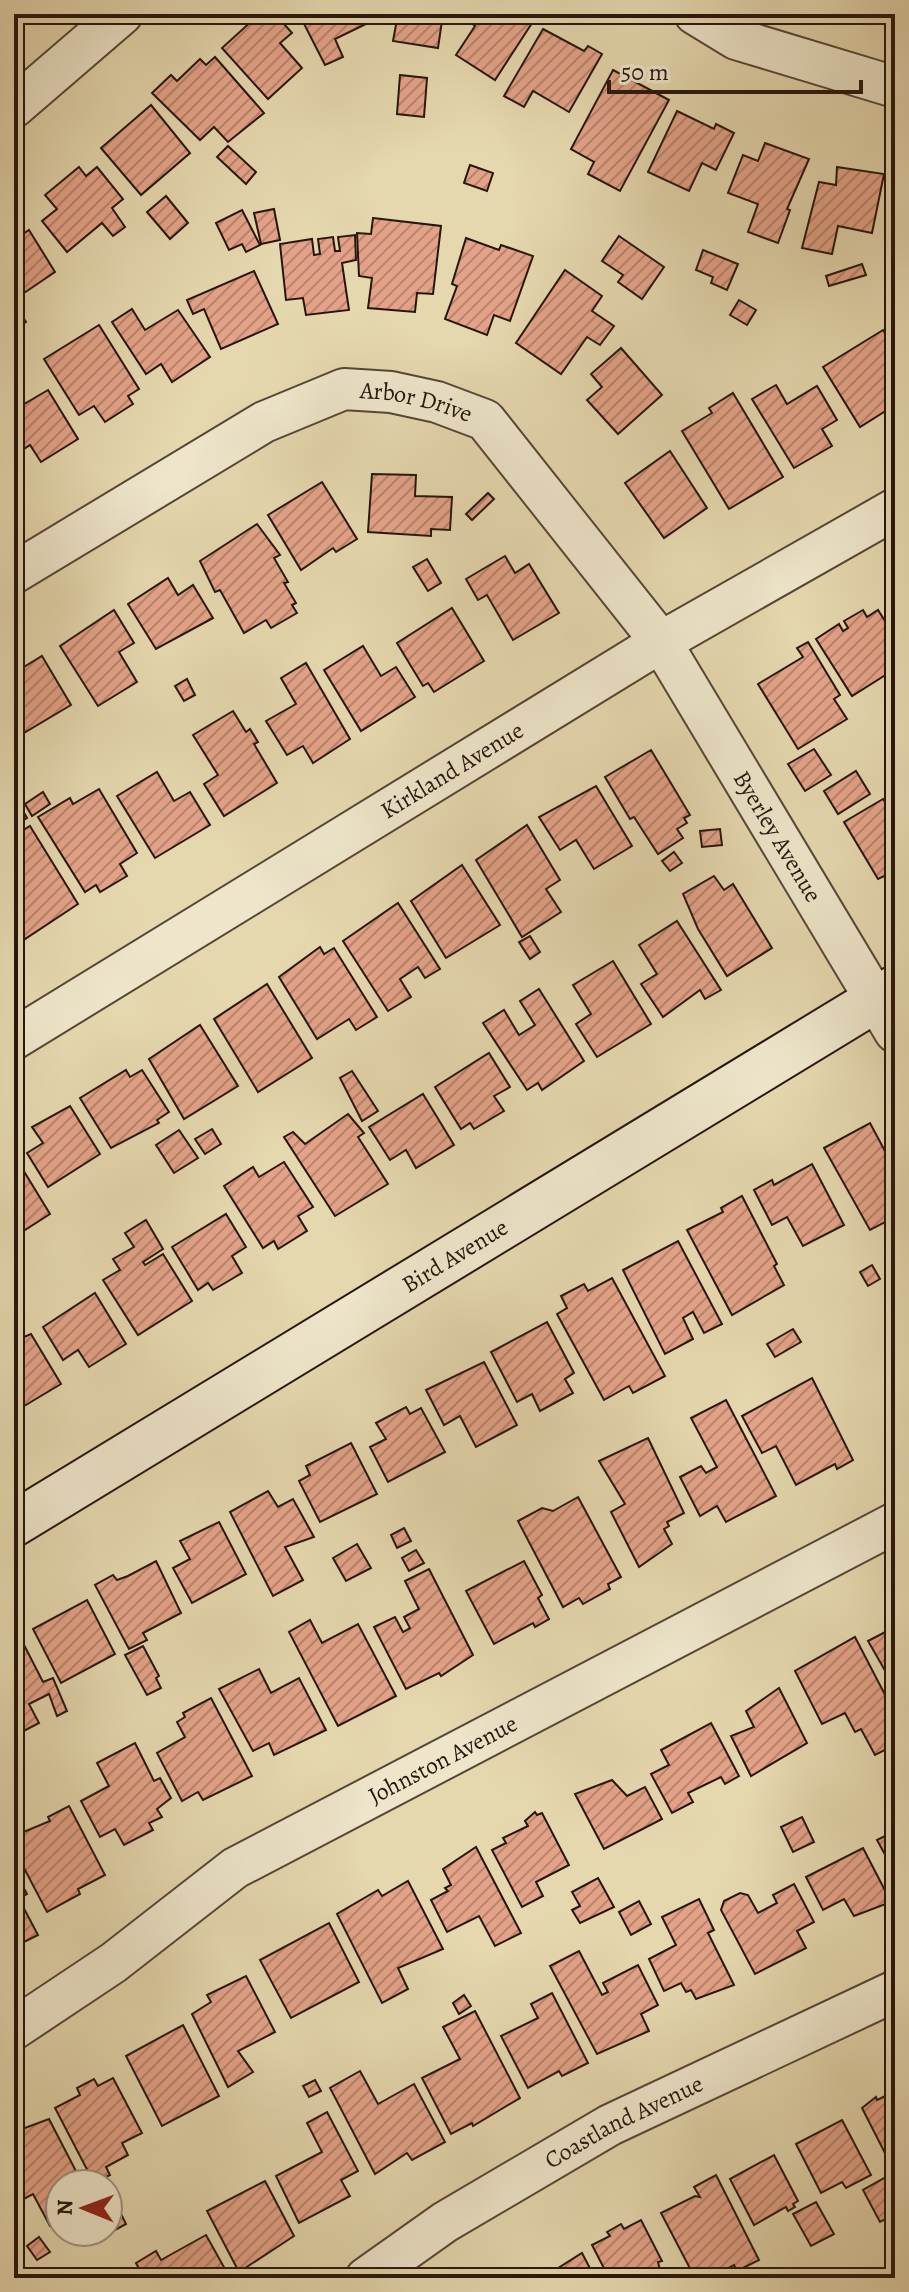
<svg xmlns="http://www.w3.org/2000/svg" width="909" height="2292" viewBox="0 0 909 2292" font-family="Alegreya,serif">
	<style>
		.building { fill: url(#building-hatch); stroke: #27160e; stroke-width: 2 }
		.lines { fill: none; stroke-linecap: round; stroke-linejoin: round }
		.street-casing { stroke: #564636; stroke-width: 44 }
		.secondary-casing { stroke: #27160e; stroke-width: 48 }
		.street { stroke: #eee5ca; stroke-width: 40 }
		.secondary { stroke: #eee5ca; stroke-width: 44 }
		.labels { text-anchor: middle; stroke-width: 8; stroke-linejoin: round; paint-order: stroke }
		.street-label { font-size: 24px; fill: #27160e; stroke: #eee5ca }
	</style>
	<defs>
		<pattern id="building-hatch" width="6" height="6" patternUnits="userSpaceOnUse" patternTransform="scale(2)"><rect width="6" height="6" fill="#e4a388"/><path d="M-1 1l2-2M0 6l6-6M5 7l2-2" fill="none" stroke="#b9846e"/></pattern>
	</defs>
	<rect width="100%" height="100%" fill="#e5d7ae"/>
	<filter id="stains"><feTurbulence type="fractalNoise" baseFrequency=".0025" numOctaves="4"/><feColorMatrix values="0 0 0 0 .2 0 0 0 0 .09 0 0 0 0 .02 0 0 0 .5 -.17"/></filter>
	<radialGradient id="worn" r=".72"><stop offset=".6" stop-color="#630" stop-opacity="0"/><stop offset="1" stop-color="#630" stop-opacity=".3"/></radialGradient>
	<g class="building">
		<path d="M255 14H275L292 33 280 43 302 68 268 99 222 48 254 19Z"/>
		<path d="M299 14H368L372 21 335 39 343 57 325 65Z"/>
		<path d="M398 14H443L438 48 393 41Z"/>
		<path d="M461 14H525L534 20 495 80 456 55 475 26Z"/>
		<path d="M543 29 584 51 588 46 602 54 569 112 533 91 524 107 504 96Z"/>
		<path d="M215 57 264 113 228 142 214 127 200 140 152 93 171 75 177 81 200 59 206 65Z"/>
		<path d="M613 70 669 100 620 191 588 174 594 162 571 149Z"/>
		<path d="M400 75 427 78 424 117 397 114Z"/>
		<path d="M151 105 190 153 141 195 101 148Z"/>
		<path d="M677 111 714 129 716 124 734 133 716 170 702 163 689 191 648 172Z"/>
		<path d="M765 143 809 159 787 209 790 210 778 243 748 232 758 204 728 193 743 155 758 161Z"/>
		<path d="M228 146 256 172 246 184 217 157Z"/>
		<path d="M470 165 493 173 487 191 464 183Z"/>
		<path d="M79 167 86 176 97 167 123 199 112 208 125 227 113 236 102 223 67 252 42 221 57 209 45 195Z"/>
		<path d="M837 167 884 174 872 233 838 226 832 254 802 248 819 182 836 185Z"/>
		<path d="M166 196 188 223 170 239 147 212Z"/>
		<path d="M274 209 280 240 261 244 254 213Z"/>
		<path d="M242 210 260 245 246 252 242 244 229 250 216 223Z"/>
		<path d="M373 218 441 226 433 294 417 293 415 312 368 308 372 278 359 276 357 233 371 234Z"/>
		<path d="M29 230 55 272 21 295 14 287V240Z"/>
		<path d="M355 235 356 260 342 263 349 310 306 315 303 298 286 300 280 244 312 239 314 255 320 254 318 239 333 237 335 251H340L338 237Z"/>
		<path d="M619 236 664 267 642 299 618 282 623 275 602 261Z"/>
		<path d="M466 238 499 250 501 245 533 256 510 321 494 315 487 335 445 319 457 286 452 284Z"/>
		<path d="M703 250 738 264 727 290 711 283 713 277 696 270Z"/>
		<path d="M862 264 866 275 829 286 826 276Z"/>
		<path d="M565 270 602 296 592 311 614 326 600 345 587 337 561 374 516 343Z"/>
		<path d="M254 271 278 324 221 349 204 309 193 314 187 300Z"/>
		<path d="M739 300 756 310 747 325 730 315Z"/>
		<path d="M14 303 26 322 14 330Z"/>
		<path d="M132 309 145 330 178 310 210 357 172 382 161 364 146 374 112 322Z"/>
		<path d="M99 325 139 389 128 396 133 404 105 422 94 406 79 415 44 359Z"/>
		<path d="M883 330 895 349V405L860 427 823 367Z"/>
		<path d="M621 348 662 395 618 434 587 400 602 387 591 374Z"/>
		<path d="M776 385 787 404 817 386 837 420 822 429 832 446 794 468 752 399Z"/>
		<path d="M48 390 78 439 41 462 30 445 15 455 14 410Z"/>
		<path d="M733 393 783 477 729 509 682 431 712 413 709 408Z"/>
		<path d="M670 451 707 508 664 538 625 483Z"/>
		<path d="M372 474 416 475 415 496 452 497 450 530 431 529V536L368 532Z"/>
		<path d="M322 482 357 539 336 552 333 548 301 570 268 515Z"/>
		<path d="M488 493 494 499 472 520 466 514Z"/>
		<path d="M257 524 280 555 274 558 288 582 284 583 296 603 292 605 297 613 271 628 266 620 244 633 220 590 215 592 200 561Z"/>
		<path d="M505 556 515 573 529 564 559 613 513 640 487 595 478 600 466 579Z"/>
		<path d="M427 559 441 583 428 591 413 567Z"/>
		<path d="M168 578 178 595 193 585 213 618 156 649 128 604Z"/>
		<path d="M452 608 484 661 434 692 428 683 423 686 397 643Z"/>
		<path d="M114 610 134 643 119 652 137 682 98 706 60 646Z"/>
		<path d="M863 610 867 617 878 610 895 637V669L852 696 816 639 839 624 843 631 848 628 844 621Z"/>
		<path d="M808 642 840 695 834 699 847 719 798 749 758 684 803 657 797 648Z"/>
		<path d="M363 646 381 676 396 667 415 697 361 731 324 670Z"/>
		<path d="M42 656 71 705 17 737 14 731V673Z"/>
		<path d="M306 663 350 739 313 763 303 746 287 755 266 721 296 704 281 678Z"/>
		<path d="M187 679 195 695 184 701 175 686Z"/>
		<path d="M233 711 246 732 250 729 258 742 254 744 277 783 224 816 204 784 218 775 193 735Z"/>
		<path d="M814 749 831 775 805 791 788 764Z"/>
		<path d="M651 750 690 815 684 818 687 823 677 829 683 838 658 854 634 817 630 819 605 777Z"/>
		<path d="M856 771 870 794 838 814 824 791Z"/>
		<path d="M157 772 174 801 190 792 210 825 155 858 117 796Z"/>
		<path d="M596 786 632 846 594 869 576 840 560 850 539 817Z"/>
		<path d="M99 789 137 853 120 864 127 876 100 892 96 885 85 892 38 817 70 798 73 804Z"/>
		<path d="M43 792 50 804 32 816 25 804Z"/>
		<path d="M883 799 895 817V871L878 879 844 822Z"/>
		<path d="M20 806 27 818 14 826V810Z"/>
		<path d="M527 825 560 880 546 889 561 912 522 937 476 860Z"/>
		<path d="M30 826 78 904 25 939 14 922V899L20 896 14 887V836Z"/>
		<path d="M720 829 722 845 702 847 700 831Z"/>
		<path d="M674 852 682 863 670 871 662 861Z"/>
		<path d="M462 865 500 925 446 958 411 901Z"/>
		<path d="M714 876 724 890 733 884 772 948 727 976 698 929 683 894Z"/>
		<path d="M398 903 440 969 425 978 418 967 400 979 411 997 388 1011 343 941Z"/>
		<path d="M677 921 721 990 705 999 700 990 663 1017 641 984 657 974 639 945Z"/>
		<path d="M530 936 540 952 530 959 519 942Z"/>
		<path d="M320 947 324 954 334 948 377 1017 356 1030 349 1019 317 1039 279 977Z"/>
		<path d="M613 961 651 1024 597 1057 576 1024 591 1014 573 985Z"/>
		<path d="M267 984 312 1058 258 1092 214 1019Z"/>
		<path d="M539 989 584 1061 542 1090 538 1083 527 1090 483 1023 504 1010 519 1035 535 1025 520 1001Z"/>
		<path d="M200 1025 238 1086 184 1119 149 1059Z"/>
		<path d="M489 1053 510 1087 494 1096 504 1111 474 1129 470 1123 461 1129 435 1087Z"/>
		<path d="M126 1070 130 1077 142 1070 169 1112 157 1120 159 1123 111 1148 80 1098Z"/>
		<path d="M352 1071 378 1111 362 1121 340 1078Z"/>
		<path d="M423 1094 454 1145 416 1168 406 1150 390 1160 369 1127Z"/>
		<path d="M70 1106 100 1154 48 1187 27 1153 43 1143 32 1127Z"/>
		<path d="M348 1114 364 1133 358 1137 388 1184 335 1216 284 1137 293 1132 305 1144Z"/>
		<path d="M870 1123 895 1170V1196L892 1198 895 1217 870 1230 824 1148Z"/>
		<path d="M212 1129 221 1144 205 1154 195 1139Z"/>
		<path d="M179 1130 198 1158 174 1173 156 1145Z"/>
		<path d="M14 1155 50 1214 17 1235 14 1230Z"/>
		<path d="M284 1162 313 1207 298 1216 307 1231 278 1249 274 1241 263 1248 224 1186 253 1167 259 1177Z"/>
		<path d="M812 1164 844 1225 803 1246 787 1217 772 1225 754 1190 772 1180 774 1185Z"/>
		<path d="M742 1196 777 1264 774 1266 784 1285 732 1315 687 1230 723 1212 721 1208Z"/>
		<path d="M226 1214 246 1247 232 1256 242 1273 213 1290 208 1283 198 1290 172 1247Z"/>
		<path d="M146 1220 163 1249 143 1262 145 1265 163 1254 192 1301 138 1335 103 1280 120 1270 113 1259 134 1247 125 1233Z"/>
		<path d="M678 1241 722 1324 704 1333 693 1312 683 1318 693 1339 665 1354 623 1270Z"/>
		<path d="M872 1265 880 1279 868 1286 860 1272Z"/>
		<path d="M612 1278 665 1376 633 1393 629 1386 604 1400 557 1314 567 1308 561 1296 584 1284 588 1291Z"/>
		<path d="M95 1293 126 1344 89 1367 78 1350 63 1360 43 1327Z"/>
		<path d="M14 1320 24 1337 31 1334 61 1384 14 1412Z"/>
		<path d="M547 1322 574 1373 565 1379 573 1393 540 1411 532 1394 517 1402 491 1352Z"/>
		<path d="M793 1329 801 1342 775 1357 767 1344Z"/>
		<path d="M484 1362 517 1425 476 1447 460 1416 444 1425 426 1390Z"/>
		<path d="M812 1378 853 1460 837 1469 835 1464 796 1485 776 1446 762 1453 742 1416Z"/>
		<path d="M726 1400 776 1496 726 1522 717 1506 700 1516 680 1477 701 1466 706 1473 717 1467 691 1418Z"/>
		<path d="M406 1407 410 1414 421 1408 445 1452 388 1482 370 1447 386 1439 376 1423Z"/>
		<path d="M648 1438 684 1513 667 1522 669 1526 664 1529 672 1544 639 1567 611 1512 625 1504 599 1461Z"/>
		<path d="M351 1443 377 1494 320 1522 299 1481 310 1475 306 1466Z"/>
		<path d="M268 1491 278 1507 293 1499 314 1537 285 1547 303 1580 273 1596 230 1512Z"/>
		<path d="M578 1497 621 1577 608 1584 610 1589 583 1604 579 1598 563 1607 518 1521 542 1508 553 1511Z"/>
		<path d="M219 1522 246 1574 192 1603 173 1568 190 1559 180 1541Z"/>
		<path d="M404 1528 411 1541 397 1548 391 1535Z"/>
		<path d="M357 1544 371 1568 346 1581 333 1558Z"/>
		<path d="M416 1550 424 1563 409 1571 402 1558Z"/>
		<path d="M156 1561 181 1613 143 1633 147 1640 129 1649 95 1585 113 1575 117 1580 128 1576Z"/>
		<path d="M524 1561 542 1595 538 1598 549 1619 535 1627 533 1623 494 1644 466 1591Z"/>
		<path d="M429 1569 473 1655 441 1676 439 1673 406 1689 374 1627 395 1617 403 1632 410 1628 404 1617 419 1609 405 1581Z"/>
		<path d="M87 1600 115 1654 61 1683 33 1629Z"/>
		<path d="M310 1620 322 1643 358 1624 396 1696 338 1726 289 1632Z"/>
		<path d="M895 1627V1688L868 1641Z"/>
		<path d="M855 1637 895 1714V1745L875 1755 861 1729 855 1732 845 1713 822 1724 795 1671Z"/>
		<path d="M22 1641 43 1682 53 1678 67 1711 57 1716 49 1694 29 1704 39 1723 14 1736V1646Z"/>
		<path d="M143 1646 159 1676 156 1678 161 1688 147 1695 125 1655Z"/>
		<path d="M259 1669 271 1693 299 1678 326 1730 274 1755 269 1743 253 1751 219 1689Z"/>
		<path d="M779 1688 807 1743 751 1776 731 1736 754 1727 746 1711Z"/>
		<path d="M211 1698 252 1776 203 1800 198 1792 182 1801 157 1753 185 1737 177 1722 185 1717 183 1713Z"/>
		<path d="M711 1723 739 1776 725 1784 721 1777 688 1793 693 1802 672 1813 651 1774 669 1765 661 1750Z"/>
		<path d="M135 1743 154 1781 160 1778 171 1798 157 1809 162 1817 149 1823 153 1830 124 1845 115 1829 100 1837 81 1801 109 1786 97 1763Z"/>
		<path d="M612 1780 627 1796 645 1787 662 1819 604 1849 575 1794Z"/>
		<path d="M69 1806 105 1875 78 1889 80 1894 47 1912 14 1849V1836L50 1821 48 1817Z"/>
		<path d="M535 1812 537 1815 542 1813 569 1865 536 1882 543 1896 522 1907 492 1850 506 1843 503 1838 528 1826 525 1821Z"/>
		<path d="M802 1817 814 1842 793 1852 781 1827Z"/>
		<path d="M895 1831V1870L894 1871 877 1840Z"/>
		<path d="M476 1847 521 1933 495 1946 479 1916 447 1932 431 1900 448 1891 445 1888 451 1885 443 1869Z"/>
		<path d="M863 1848 891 1902 854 1916 844 1899 823 1910 806 1877Z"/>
		<path d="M14 1870 27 1894 19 1899 38 1935 14 1947Z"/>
		<path d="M598 1878 614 1907 580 1923 572 1910 580 1906 572 1892Z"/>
		<path d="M408 1881 443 1949 398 1968 408 1989 382 2003 337 1914 378 1890 382 1896Z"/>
		<path d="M794 1884 814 1922 797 1931 806 1948 755 1974 721 1910 724 1901 740 1893 748 1895 758 1913 777 1903 773 1895Z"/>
		<path d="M699 1899 714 1930 708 1933 734 1985 696 1999 691 1990 686 1992 681 1983 664 1991 649 1959 676 1945 662 1917Z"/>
		<path d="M639 1901 651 1924 631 1935 619 1912Z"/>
		<path d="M329 1923 359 1982 291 2018 260 1960Z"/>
		<path d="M579 1951 602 1995 608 1992 603 1983 638 1965 658 2005 641 2014 649 2031 597 2054 550 1966Z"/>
		<path d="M246 1976 275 2032 238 2051 253 2072 228 2087 192 2014 211 2002 207 1995Z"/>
		<path d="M552 1993 588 2063 562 2076 559 2071 528 2088 501 2036 538 2018 531 2004Z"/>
		<path d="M464 1995 471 2006 459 2014 453 2003Z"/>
		<path d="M475 2011 520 2098 473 2126 472 2123 451 2134 422 2078 460 2059 443 2027Z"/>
		<path d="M183 2025 219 2096 162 2126 126 2056Z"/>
		<path d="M360 2071 378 2104 414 2084 445 2142 412 2160 407 2153 375 2174 330 2088Z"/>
		<path d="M113 2078 142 2133 122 2143 128 2155 106 2167 110 2175 94 2183 55 2108 80 2095 77 2088 94 2079 98 2086Z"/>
		<path d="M315 2080 321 2091 309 2097 303 2086Z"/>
		<path d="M895 2088V2161L890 2163 862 2108 876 2097 877 2100 894 2092Z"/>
		<path d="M327 2112 358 2171 341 2180 350 2196 299 2223 276 2176 322 2152 307 2123Z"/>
		<path d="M49 2119 77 2173 66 2179 69 2184H60V2221L50 2226 33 2194 14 2204V2132Z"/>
		<path d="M842 2120 871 2175 846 2188 842 2182 821 2193 796 2144Z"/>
		<path d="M774 2155 798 2201 793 2204 795 2207 788 2211 786 2207 754 2225 730 2179Z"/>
		<path d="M716 2175 759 2260 737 2271 734 2265 709 2278H695L661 2213 695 2196 700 2197 694 2187Z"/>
		<path d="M888 2176 895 2190V2214L880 2222 863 2190Z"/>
		<path d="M265 2181 294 2236 239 2272 207 2211Z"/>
		<path d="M816 2202 834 2234 811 2246 793 2214Z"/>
		<path d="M121 2214 126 2224 113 2231 108 2220Z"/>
		<path d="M641 2220 662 2261 658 2262 662 2278H609L592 2245 610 2236 607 2232 621 2224 624 2229Z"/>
		<path d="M206 2235 230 2278H144L136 2263 156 2251 161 2260Z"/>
		<path d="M39 2237 50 2252 37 2260 27 2246Z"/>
		<path d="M582 2253 595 2278H535L547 2275Z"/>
	</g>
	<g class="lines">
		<defs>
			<g id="street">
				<path d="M695 14 736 39 895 87"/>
				<path d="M14 107 122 14"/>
				<path id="s1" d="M14 573 264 422 344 389 391 392 437 402 485 420 661 642 895 1032"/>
				<path id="s2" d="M14 1039 661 642 895 509"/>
				<path id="s3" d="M14 2029 113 1963 235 1868 895 1523"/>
				<path id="s4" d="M366 2278 445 2222 610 2125 895 1991"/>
			</g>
			<g id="secondary">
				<path id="s5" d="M14 1524 895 988"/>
			</g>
		</defs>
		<use href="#street" class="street-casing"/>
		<use href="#secondary" class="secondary-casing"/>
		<use href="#street" class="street"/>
		<use href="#secondary" class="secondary"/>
	</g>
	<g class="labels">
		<g class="street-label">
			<text dy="8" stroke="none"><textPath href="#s1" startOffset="452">Arbor Drive</textPath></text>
			<text dy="8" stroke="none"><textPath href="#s2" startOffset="514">Kirkland Avenue</textPath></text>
			<text dy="8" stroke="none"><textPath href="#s1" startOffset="1034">Byerley Avenue</textPath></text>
			<text dy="8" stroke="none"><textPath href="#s5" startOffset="516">Bird Avenue</textPath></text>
			<text dy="8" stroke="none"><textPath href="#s3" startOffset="508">Johnston Avenue</textPath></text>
			<text dy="8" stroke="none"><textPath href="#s4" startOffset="302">Coastland Avenue</textPath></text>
		</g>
	</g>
	<rect width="909" height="2292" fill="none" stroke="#e5d7ae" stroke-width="48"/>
	<rect x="16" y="16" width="877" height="2260" fill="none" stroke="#27160e" stroke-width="4"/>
	<rect x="24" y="24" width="861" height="2244" fill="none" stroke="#27160e" stroke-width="2"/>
	<g transform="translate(84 2208) rotate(271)"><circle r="38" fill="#eee5ca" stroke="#9e927f" stroke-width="2"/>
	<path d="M0-6L14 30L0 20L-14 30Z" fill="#8f2418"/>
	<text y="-12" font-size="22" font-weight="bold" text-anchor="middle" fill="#27160e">N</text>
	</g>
	<path d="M609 80v12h252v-12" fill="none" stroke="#27160e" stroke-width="4"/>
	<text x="621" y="80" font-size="24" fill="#27160e" stroke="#eee5ca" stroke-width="6" paint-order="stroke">50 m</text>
	<rect width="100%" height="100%" filter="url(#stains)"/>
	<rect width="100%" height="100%" fill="url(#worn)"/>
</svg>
